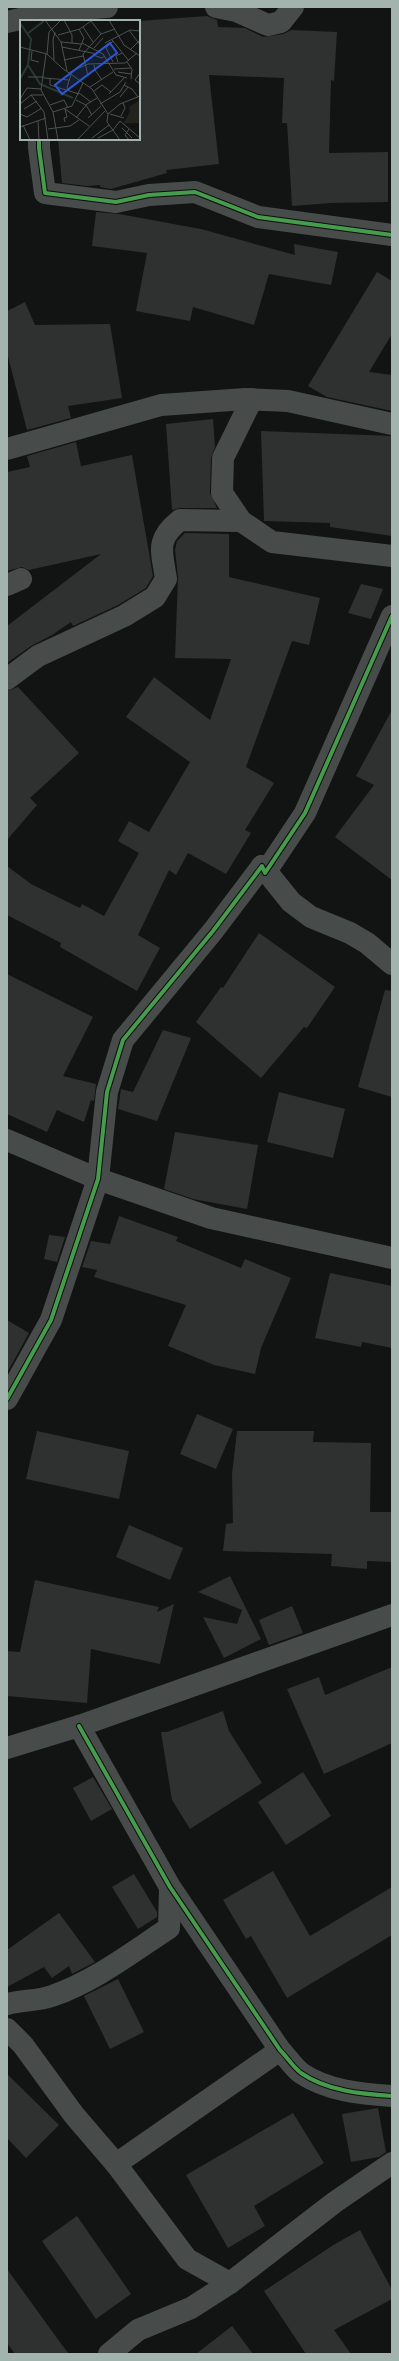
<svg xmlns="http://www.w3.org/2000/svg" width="399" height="2361" viewBox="0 0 399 2361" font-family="Rubik,sans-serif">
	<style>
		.building { fill: #2e3130 }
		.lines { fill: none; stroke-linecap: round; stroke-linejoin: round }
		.minor { stroke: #474b4a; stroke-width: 22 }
		.tertiary { stroke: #474b4a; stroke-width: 22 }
		.cycleway-casing { stroke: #0d0e0e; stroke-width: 6 }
		.cycleway { stroke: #469c4c; stroke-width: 4 }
		.inset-river { fill: none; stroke: #293830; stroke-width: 2 }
		.inset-road { fill: none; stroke: #4c5351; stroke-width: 1 }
		.view { fill: #2a58d4; fill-opacity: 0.15; stroke: #2a58d4; stroke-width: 2 }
		.inset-edge { fill: none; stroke: #a3b4af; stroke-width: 2 }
	</style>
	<rect width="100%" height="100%" fill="#121313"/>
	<g class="building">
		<path d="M207 16 217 20 218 27 245 28 263 37 284 34 291 30 337 32 334 81 331 80 329 153 388 152V202L331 203 292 206 287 123H282L284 78 209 75 219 164 166 170 167 173 111 189 100 187V185L87 186 62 183 58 139H139V21Z"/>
		<path d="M96 212 119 214 201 229 295 255 294 244 338 252 331 285 269 274 254 325 193 307 190 321 136 311 147 253 92 246Z"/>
		<path d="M377 272 392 281V334L369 372 392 375V411L327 397 308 386Z"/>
		<path d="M25 302 35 325 110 324 122 398 68 406 71 418 27 430 7 353V311Z"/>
		<path d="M213 419 215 447 211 458 210 493 217 508H180L172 510 166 424Z"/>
		<path d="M261 431 392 436V536L330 527V523L264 521Z"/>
		<path d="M76 442 81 466 132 455 153 576 146 588 118 605 73 626 71 622 52 635 31 646 7 663V626L101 554 29 570 22 567 7 571V472L30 467 27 456Z"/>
		<path d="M185 533 229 534V577L320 598 309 645 292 641 246 767 274 783 245 830 251 833 226 874 188 853 176 875 169 870 138 935 160 948 137 991 60 947 61 943 7 915V866L31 884 80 908 82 904 104 916 139 853 118 841 129 821 149 832 190 762 126 717 154 677 210 720 231 659 175 658 178 577 175 550 177 541Z"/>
		<path d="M361 584 383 589 371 619 348 613Z"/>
		<path d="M18 687 79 753 30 798 37 805 7 840V691Z"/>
		<path d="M392 710V880L335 837 374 785 356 776Z"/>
		<path d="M259 933 335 987 307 1028 304 1027 261 1078 196 1022 221 987 223 988Z"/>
		<path d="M7 974 93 1017 63 1076 96 1084 94 1101 91 1100 84 1122 57 1110 47 1132 7 1114Z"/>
		<path d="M385 990 392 991V1097L358 1087Z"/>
		<path d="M163 1030 191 1038 157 1121 118 1109 121 1089 133 1092Z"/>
		<path d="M279 1092 345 1109 333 1158 267 1142Z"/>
		<path d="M175 1132 258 1145 247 1209 193 1199 164 1189Z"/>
		<path d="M119 1216 178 1237 176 1241 241 1268 245 1259 291 1278 261 1348 255 1374 214 1365 168 1346 186 1305 94 1277 97 1270 82 1267 91 1241 110 1244Z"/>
		<path d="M49 1235 65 1237 57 1262 44 1259Z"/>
		<path d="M330 1273 392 1286V1348L362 1342 361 1347 315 1338Z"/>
		<path d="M7 1320 29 1333 7 1373Z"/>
		<path d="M197 1414 233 1429 216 1469 180 1454Z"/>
		<path d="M37 1431 129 1451 119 1499 26 1479Z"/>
		<path d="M237 1431H314L313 1442 371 1443 370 1512H392V1562L367 1561V1569L331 1566 332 1554 223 1551 226 1524 233 1523 232 1474Z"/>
		<path d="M129 1525 183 1548 170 1580 116 1557Z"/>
		<path d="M230 1576 261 1639 224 1658 203 1617 237 1624 242 1610 198 1592Z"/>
		<path d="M35 1580 159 1607 157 1612 174 1604 160 1664 91 1649 87 1703 7 1696V1651L20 1652Z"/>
		<path d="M292 1606 303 1633 269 1645 259 1620Z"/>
		<path d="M392 1667V1743L324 1774 287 1689 319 1677 325 1695Z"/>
		<path d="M223 1711 229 1731 262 1783 190 1829 172 1800 161 1732H167Z"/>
		<path d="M303 1772 331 1816 286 1845 258 1802Z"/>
		<path d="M93 1777 112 1809 91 1821 73 1788Z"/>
		<path d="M273 1871 310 1936 392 1887V1935L287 1998 251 1936 246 1939 223 1900Z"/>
		<path d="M134 1874 157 1912V1917L138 1929 112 1887Z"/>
		<path d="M59 1913 95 1962 72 1974 69 1966 52 1978 44 1967 7 1987V1950Z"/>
		<path d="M118 1979 144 2032 110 2049 84 1996Z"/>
		<path d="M7 2074 59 2125 26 2158 7 2138Z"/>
		<path d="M378 2108 386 2152 379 2157 351 2162 342 2114Z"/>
		<path d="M293 2113 324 2163 254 2206 265 2226 228 2248 186 2175Z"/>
		<path d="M77 2216 131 2294 96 2319 42 2241Z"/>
		<path d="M360 2230 392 2290V2299L334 2330 351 2354H306L264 2291 335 2244Z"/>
		<path d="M7 2269 62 2345 69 2354H15L7 2343Z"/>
		<path d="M232 2326 253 2354H196Z"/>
	</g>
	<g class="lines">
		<g class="minor">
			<path d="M216 7 236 11 268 25 281 22 293 7"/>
			<path d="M7 22 55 11 107 7"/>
			<path d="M39 139V148L45 193 116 202 149 195 195 192 258 217 392 235"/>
			<path d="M252 399 223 458 222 493 241 521 272 542 392 556"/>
			<path d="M7 449 161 405 245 399 288 401 392 424"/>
			<path d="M7 585 21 579"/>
			<path d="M7 679 38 656 124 616 155 597 166 579C162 551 155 540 180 520L241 521"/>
			<path d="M262 866 291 902 311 917 350 933 367 943 392 964"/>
			<path d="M7 1140 98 1179 211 1218 392 1258"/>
			<path d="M7 1399 51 1320 98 1179 107 1092 123 1040 213 931 262 866 265 873 305 813 392 616"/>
			<path d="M79 1726 170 1887 280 2050C287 2057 293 2067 301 2073 327 2091 362 2094 392 2096"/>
			<path d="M7 2004C22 2000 38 2001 52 1996 95 1981 131 1953 169 1928L170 1887"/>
			<path d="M7 2029 23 2045 74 2115 116 2164 187 2259 230 2283"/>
			<path d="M116 2164 280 2050"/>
			<path d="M109 2354 138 2330 191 2308 230 2283 335 2202 392 2163"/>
		</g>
		<path class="tertiary" d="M7 1748 79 1726 392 1615"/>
		<defs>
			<g id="cycleway">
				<path d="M39 139V148L45 193 116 202 149 195 195 192 258 217 392 235"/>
				<path d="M7 1399 51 1320 98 1179 107 1092 123 1040 213 931 262 866 265 873 305 813 392 616"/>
				<path d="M79 1726 170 1887 280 2050C287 2057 293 2067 301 2073 327 2091 362 2094 392 2096"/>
			</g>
		</defs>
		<use href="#cycleway" class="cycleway-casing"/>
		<use href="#cycleway" class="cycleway"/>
	</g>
	<g transform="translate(20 20)">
		<rect width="120" height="120" fill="#121313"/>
		<path d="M120 80V103H104L110 91 109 87Z" fill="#22231d"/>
		<path class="inset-river" d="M0 3 11 19 8 45 0 59M7 14 24 1M8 45 20 64 53 78"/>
		<path class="inset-road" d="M25 0 41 22 47 51M44 0 52 15V23M89 0 104 25 120 36M71 1 81 14M63 7 73 22M109 10 120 25M38 15 60 9 71 1M92 20 109 41M93 21 86 28 93 42M41 22 61 24M62 23 83 34 96 55 107 58M85 23 110 10 120 11M0 27 27 34 42 48 72 69 88 94 87 102 100 120M42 27 77 34M74 28 83 18M111 29 120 20M59 30 64 18 59 9M12 31 11 40 19 42M26 34 21 70 33 92M27 34 29 12 41 0M73 35 82 38 85 36M34 40 33 20 35 12M44 40 63 36M98 42 96 36 102 33M107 42 112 49 111 59M74 45 75 50 82 60M94 49 111 48M98 52 111 54M48 53 68 44 105 43 117 33M120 53 115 60 120 64M68 56 63 34 81 14 95 9M8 57H24M24 58 49 60M30 58V65L59 74M104 65 112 69 118 77M70 67 93 52M49 71 47 67 51 55M74 71 82 65 91 72M59 73 71 82M89 74 104 58M11 75 24 92 28 120M100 77 108 67M0 79 7 68 21 69M56 80 66 85 72 95M0 84 11 75H23M80 84 100 72 106 62M30 85 44 80 48 88M4 89 17 81M45 89 69 106M33 92 52 86 63 63M33 92 38 120M0 94 7 97 22 88M88 94 100 84 120 76M90 94 104 98M101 96 105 88 103 83M56 98 67 84 77 78M68 98 81 86M18 101 19 120M45 102 44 98 47 97 45 89M3 105 10 120M0 107 26 98M102 108 112 118M28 109 50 106 59 100M109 109 105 115 109 120M93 110 100 101 120 118M72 118 89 105M78 118 93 110M57 120 85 91"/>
		<path class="view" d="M90 23 97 33 42 74 35 65Z"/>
		<rect width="120" height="120" class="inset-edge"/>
	</g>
	<rect width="399" height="2361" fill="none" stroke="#a3b4af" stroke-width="16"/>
</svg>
